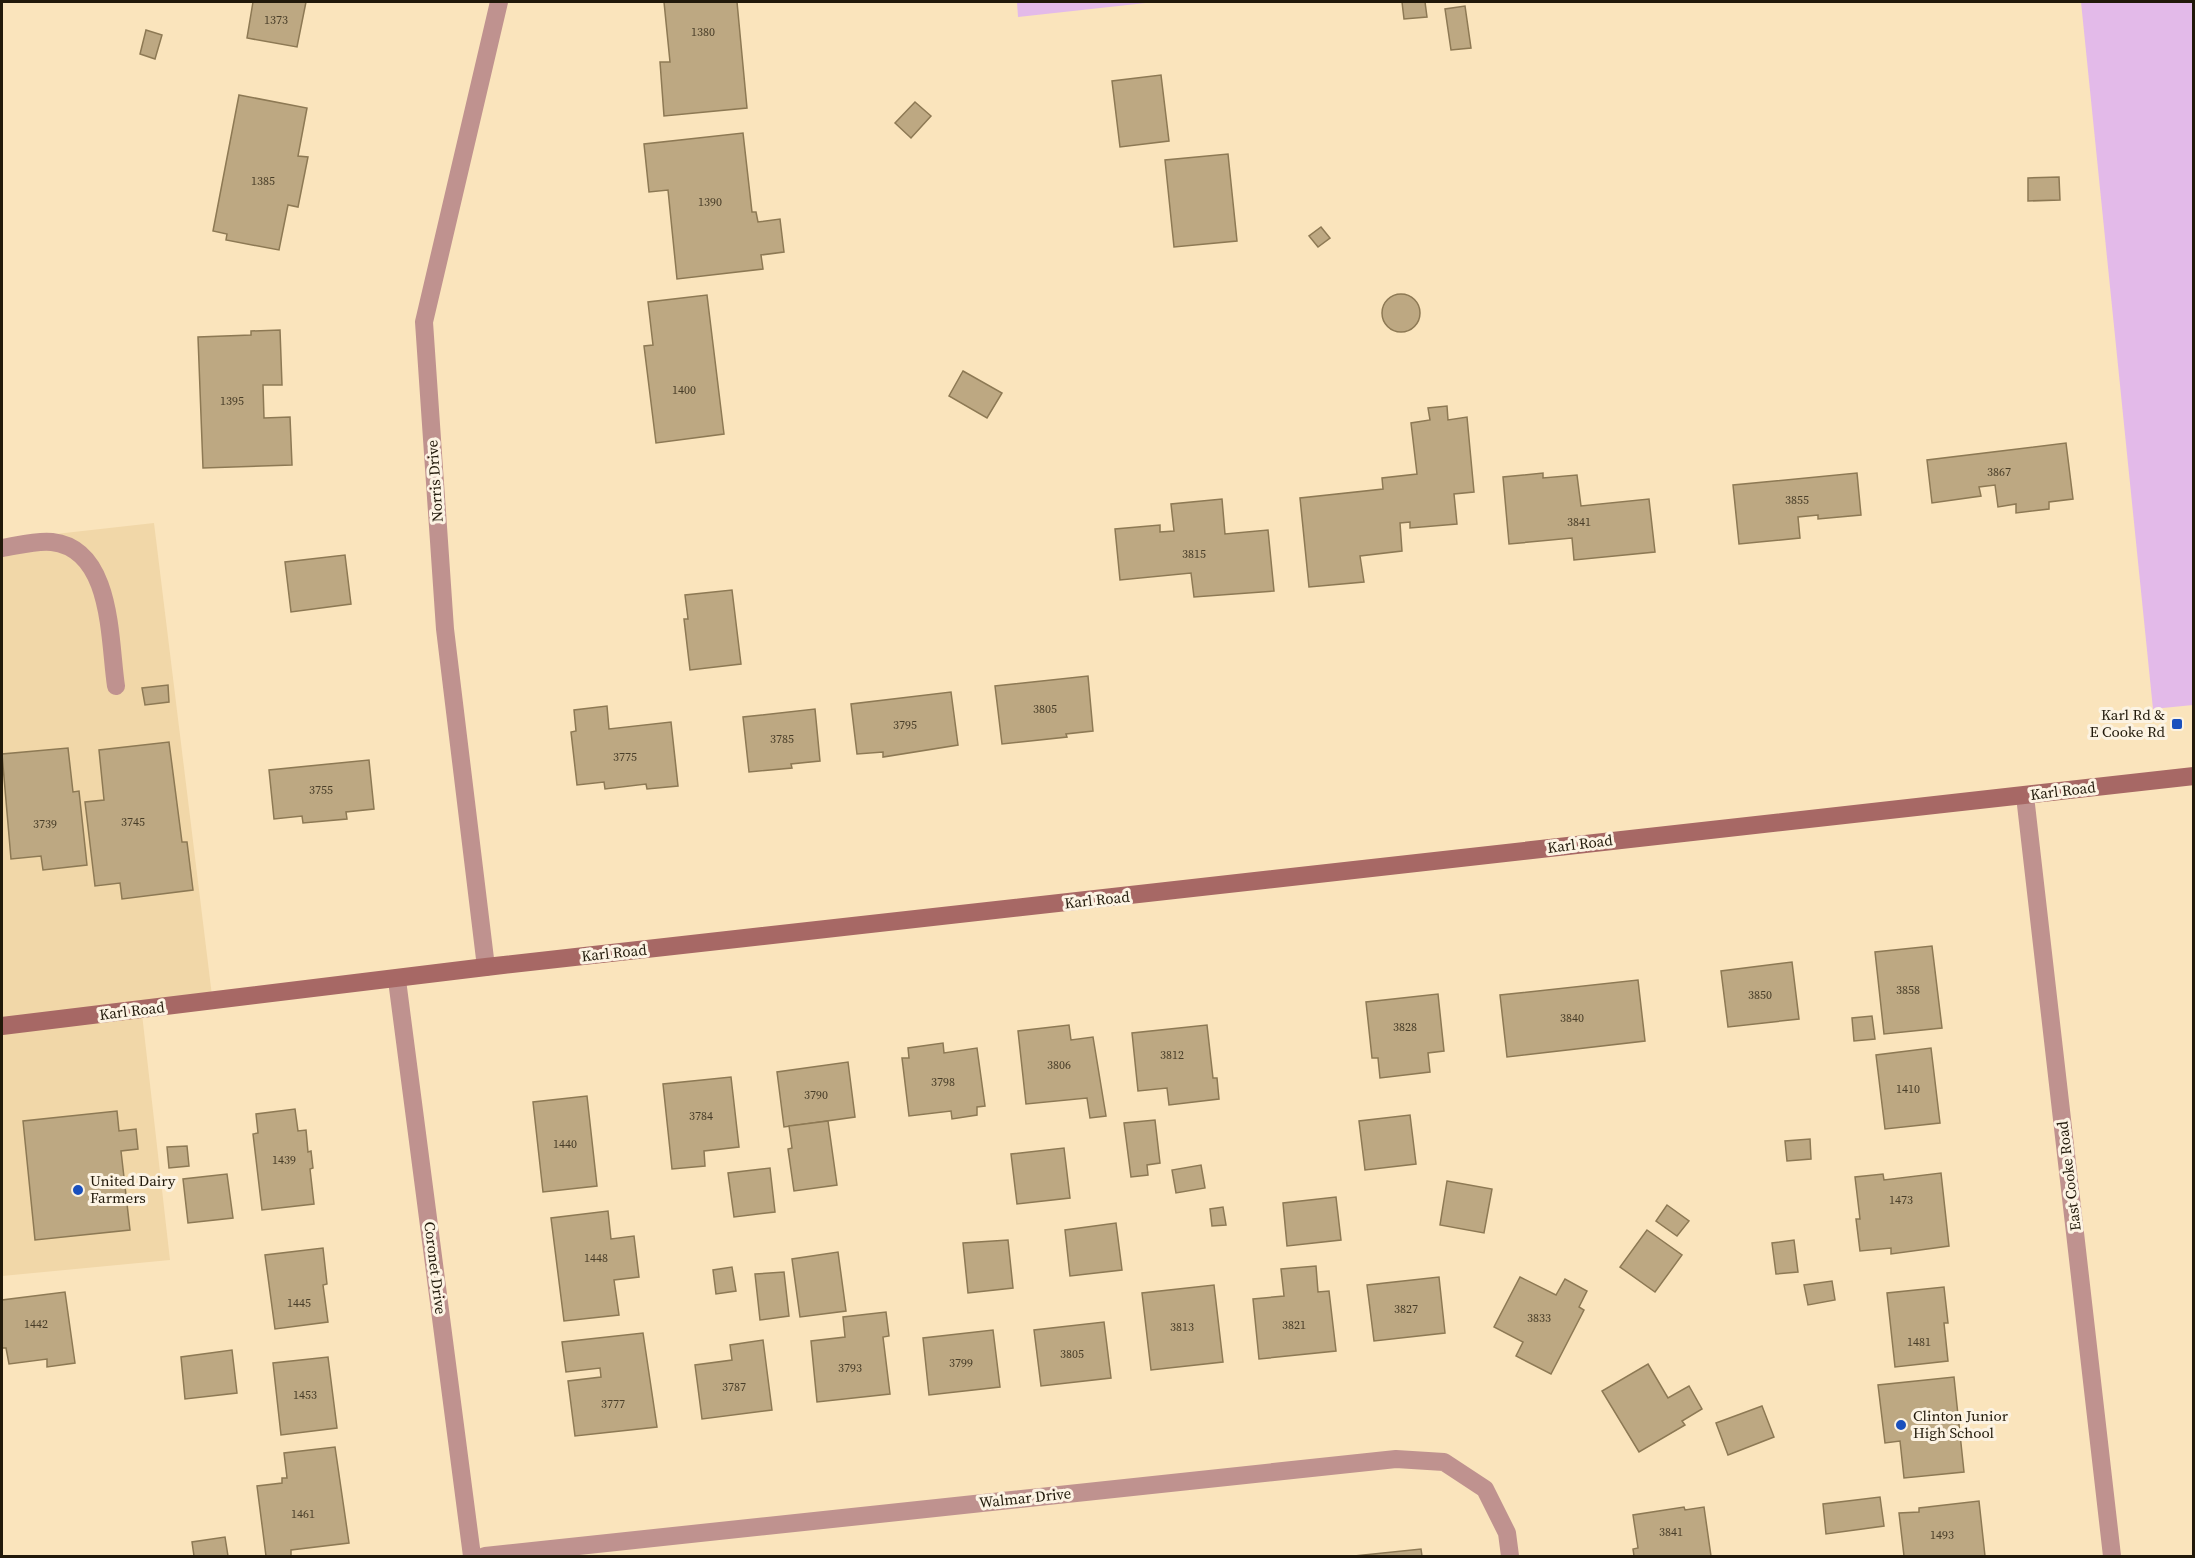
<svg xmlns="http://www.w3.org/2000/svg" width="2195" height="1558" viewBox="0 0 2195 1558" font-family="'Source Serif 4',serif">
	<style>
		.built { fill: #f1d7a8 }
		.green { fill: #e3bae9 }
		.building { fill: #bda882; stroke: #8d7954; stroke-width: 1.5 }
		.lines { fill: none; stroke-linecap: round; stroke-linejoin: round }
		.lane { stroke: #bf928f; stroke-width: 18 }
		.street { stroke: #bf928f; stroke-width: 18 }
		.secondary { stroke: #a76865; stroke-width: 18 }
		.poi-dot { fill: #1a50bd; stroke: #fcf3e3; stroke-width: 2 }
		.labels { text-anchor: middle; stroke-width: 6; stroke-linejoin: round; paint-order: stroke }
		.number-label { font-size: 12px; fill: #483d28 }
		.street-label { font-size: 15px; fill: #21190a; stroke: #fcf3e3 }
		.poi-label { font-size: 15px; fill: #21190a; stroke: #fcf3e3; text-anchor: start }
	</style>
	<rect width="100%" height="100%" fill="#fae4bc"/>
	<path class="built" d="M154 523 213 1004 142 1014 170 1260 2 1276V540Z"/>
	<g class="green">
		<path d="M1017 2H1155L1018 17Z"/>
		<path d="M2081 2H2193V705L2153 709Z"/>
	</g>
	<g class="building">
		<path d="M253 2H306L297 47 247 38Z"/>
		<path d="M664 2H737L747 108 664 116 660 62H670Z"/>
		<path d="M1402 2H1425L1427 17 1404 19Z"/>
		<path d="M1465 6 1471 48 1451 50 1445 9Z"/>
		<path d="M146 30 162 35 155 59 140 54Z"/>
		<path d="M1161 75 1169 141 1120 147 1112 81Z"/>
		<path d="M239 95 307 108 298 156 308 157 298 207 288 205 279 250 226 240 227 234 213 231Z"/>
		<path d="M915 102 931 116 911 138 895 123Z"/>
		<path d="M743 133 752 212H756L758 222 780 219 784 252 761 255 763 269 677 279 668 190 649 192 644 144Z"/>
		<path d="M1228 154 1237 241 1174 247 1165 160Z"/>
		<path d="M2059 177 2060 200 2028 201V178Z"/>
		<path d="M1321 227 1330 238 1318 247 1309 236Z"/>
		<circle cx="1401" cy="313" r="19"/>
		<path d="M707 295 724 434 656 443 644 346 653 345 648 302Z"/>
		<path d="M280 330 282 385H263L264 418 290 417 292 465 203 468 198 337 251 335V331Z"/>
		<path d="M963 371 1002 393 987 418 949 396Z"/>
		<path d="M1447 406 1448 420 1467 417 1474 492 1454 494 1457 524 1410 528V522L1400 523 1402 551 1360 556 1364 582 1309 587 1300 498 1383 489 1382 478 1417 474 1411 423 1430 420 1428 408Z"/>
		<path d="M2066 443 2073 499 2049 502V509L2016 513V504L1998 507 1995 485 1979 487 1981 496 1932 503 1927 460Z"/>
		<path d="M1543 473V478L1577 475 1581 506 1649 499 1655 552 1574 560 1572 538 1509 544 1503 477Z"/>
		<path d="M1857 473 1861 515 1818 519V515L1798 517 1800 538 1739 544 1733 485Z"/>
		<path d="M1222 499 1225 534 1268 530 1274 591 1194 597 1191 573 1120 580 1115 529 1160 525V532L1174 531 1171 504Z"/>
		<path d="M345 555 351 604 291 612 285 562Z"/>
		<path d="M732 590 741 664 690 670 684 619H688L685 595Z"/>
		<path d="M1088 676 1093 731 1066 734 1067 737 1002 744 995 686Z"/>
		<path d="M168 685 169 702 145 705 142 688Z"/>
		<path d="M951 692 958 745 883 757V752L857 754 851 704Z"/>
		<path d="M607 706 609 729 671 722 678 786 647 789 646 784 605 789 604 782 577 785 571 732 576 731 574 710Z"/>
		<path d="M815 709 820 761 791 764 792 768 749 772 743 717Z"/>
		<path d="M169 742 182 842H187L193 890 122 899 120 883 95 886 85 802 104 800 99 750Z"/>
		<path d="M68 748 73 792 79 791 87 865 43 870 41 856 11 859 2 754Z"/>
		<path d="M369 760 374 809 346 812 347 819 303 823 302 816 274 819 269 770Z"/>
		<path d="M1932 946 1942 1028 1884 1034 1875 952Z"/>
		<path d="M1792 962 1799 1019 1728 1027 1721 971Z"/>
		<path d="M1638 980 1645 1041 1507 1057 1500 995Z"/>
		<path d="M1438 994 1444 1051 1428 1053 1430 1072 1380 1078 1378 1058H1372L1366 1002Z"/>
		<path d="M1872 1016 1875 1039 1854 1041 1852 1018Z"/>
		<path d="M1069 1025 1071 1040 1093 1037 1106 1116 1090 1118 1087 1098 1026 1104 1018 1031Z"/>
		<path d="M1207 1025 1213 1078H1217L1219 1099 1169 1105 1167 1088 1138 1091 1132 1033Z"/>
		<path d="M943 1043 944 1053 977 1048 985 1106 977 1107V1115L952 1119 951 1111 909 1116 902 1058H909L908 1048Z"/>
		<path d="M1931 1048 1940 1123 1885 1129 1876 1055Z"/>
		<path d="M848 1062 855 1117 784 1127 777 1072Z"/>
		<path d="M731 1077 739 1147 704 1151 705 1166 672 1169 663 1084Z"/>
		<path d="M587 1096 597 1186 543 1192 533 1102Z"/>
		<path d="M295 1109 298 1131 306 1130 308 1152 311 1151 313 1168 310 1169 314 1204 262 1210 253 1134 258 1133 256 1114Z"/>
		<path d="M117 1111 119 1131 136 1129 138 1149 121 1151 130 1230 35 1240 23 1121Z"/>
		<path d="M1410 1115 1416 1164 1365 1170 1359 1121Z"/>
		<path d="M1155 1120 1160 1163 1147 1165 1148 1175 1131 1177 1124 1123Z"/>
		<path d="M828 1121 837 1185 794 1191 788 1149 792 1148 789 1126Z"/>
		<path d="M1810 1139 1811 1159 1787 1161 1785 1141Z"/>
		<path d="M187 1146 189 1166 169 1168 167 1147Z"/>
		<path d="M1064 1148 1070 1198 1017 1204 1011 1154Z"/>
		<path d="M1201 1165 1205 1188 1176 1193 1172 1170Z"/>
		<path d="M770 1168 775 1212 734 1217 728 1173Z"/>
		<path d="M1941 1173 1949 1246 1891 1254V1248L1860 1251 1856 1219H1860L1855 1177 1883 1174 1884 1180Z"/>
		<path d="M227 1174 233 1218 188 1223 183 1179Z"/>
		<path d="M1447 1181 1492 1189 1484 1233 1440 1225Z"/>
		<path d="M1336 1197 1341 1240 1287 1246 1283 1203Z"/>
		<path d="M1667 1205 1689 1221 1677 1236 1656 1221Z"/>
		<path d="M1223 1207 1226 1225 1212 1226 1210 1209Z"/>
		<path d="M608 1211 611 1239 634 1236 639 1277 614 1280 619 1315 564 1321 551 1218Z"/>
		<path d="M1116 1223 1122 1270 1070 1276 1065 1230Z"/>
		<path d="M1647 1230 1682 1255 1655 1292 1620 1267Z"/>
		<path d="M1008 1240 1013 1288 968 1293 963 1243Z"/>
		<path d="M1794 1240 1798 1272 1776 1274 1772 1243Z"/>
		<path d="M323 1248 327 1284 323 1285 328 1322 275 1329 265 1255Z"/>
		<path d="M838 1252 846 1311 800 1317 792 1259Z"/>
		<path d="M1316 1266 1318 1292 1329 1291 1336 1351 1259 1359 1253 1299 1284 1296 1281 1269Z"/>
		<path d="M732 1267 736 1291 716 1294 713 1270Z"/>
		<path d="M784 1272 789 1316 760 1320 755 1274Z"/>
		<path d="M1439 1277 1445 1333 1374 1341 1367 1285Z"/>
		<path d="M1520 1277 1556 1295 1565 1279 1587 1291 1579 1307 1584 1310 1551 1374 1516 1356 1523 1342 1494 1327Z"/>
		<path d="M1832 1281 1835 1300 1808 1305 1804 1285Z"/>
		<path d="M1214 1285 1223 1362 1151 1370 1142 1293Z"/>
		<path d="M1944 1287 1948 1323H1944L1948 1361 1895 1367 1887 1293Z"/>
		<path d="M65 1292 75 1363 47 1367V1359L9 1364 6 1348H2V1300Z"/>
		<path d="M886 1312 889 1336 883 1337 890 1394 817 1402 811 1341 845 1337 843 1317Z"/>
		<path d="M1104 1322 1111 1378 1041 1386 1034 1330Z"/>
		<path d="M993 1330 1000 1387 929 1395 923 1338Z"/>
		<path d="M643 1333 657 1427 575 1436 568 1381 601 1377 600 1368 566 1372 562 1342Z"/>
		<path d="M763 1340 772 1410 702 1419 695 1365 732 1360 730 1345Z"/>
		<path d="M232 1350 237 1393 185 1399 181 1357Z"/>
		<path d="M328 1357 337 1428 281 1435 273 1363Z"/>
		<path d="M1648 1364 1668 1398 1689 1386 1702 1409 1682 1421 1685 1425 1639 1452 1602 1391Z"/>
		<path d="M1954 1377 1964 1472 1904 1478 1900 1441 1885 1443 1878 1385Z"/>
		<path d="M1762 1406 1774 1437 1728 1455 1716 1423Z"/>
		<path d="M335 1447 349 1543 291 1550V1556H266L257 1486 282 1483V1478H287L284 1453Z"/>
		<path d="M1880 1497 1884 1526 1826 1534 1823 1504Z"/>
		<path d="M1979 1501 1985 1556H1904L1899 1513 1919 1512V1508Z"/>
		<path d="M1684 1507 1685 1510 1704 1507 1711 1556H1634L1633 1549 1638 1548 1633 1515Z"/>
		<path d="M225 1537 228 1556H194L192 1542Z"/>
		<path d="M1421 1549 1422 1556H1354Z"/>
	</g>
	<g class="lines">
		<path class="lane" d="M2 548C16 546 37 540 52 542 113 549 109 640 116 686"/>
		<g class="street">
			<path d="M2025 796 2112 1556"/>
			<path d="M486 967 445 629 424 322 499 2"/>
			<path d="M397 980 472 1556"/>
			<path d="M485 1556 1396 1459 1444 1462 1485 1489 1507 1533 1510 1556"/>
		</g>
		<path class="secondary" d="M2 1026 486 967 2194 776"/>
	</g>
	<g class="poi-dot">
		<rect x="2171" y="718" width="12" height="12" rx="3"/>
		<circle cx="78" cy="1190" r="6"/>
		<circle cx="1901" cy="1425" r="6"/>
	</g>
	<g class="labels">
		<g class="number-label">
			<text x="276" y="24">1373</text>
			<text x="703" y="36">1380</text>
			<text x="263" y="185">1385</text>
			<text x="710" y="206">1390</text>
			<text x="684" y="394">1400</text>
			<text x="232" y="405">1395</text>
			<text x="1999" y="476">3867</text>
			<text x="1797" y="504">3855</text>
			<text x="1579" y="526">3841</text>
			<text x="1194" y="558">3815</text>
			<text x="1045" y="713">3805</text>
			<text x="905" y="729">3795</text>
			<text x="782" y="743">3785</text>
			<text x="625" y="761">3775</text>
			<text x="321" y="794">3755</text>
			<text x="133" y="826">3745</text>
			<text x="45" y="828">3739</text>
			<text x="1908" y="994">3858</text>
			<text x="1760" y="999">3850</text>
			<text x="1572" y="1022">3840</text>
			<text x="1405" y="1031">3828</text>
			<text x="1172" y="1059">3812</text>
			<text x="1059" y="1069">3806</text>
			<text x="943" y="1086">3798</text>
			<text x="1908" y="1093">1410</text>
			<text x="816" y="1099">3790</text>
			<text x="701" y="1120">3784</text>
			<text x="565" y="1148">1440</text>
			<text x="284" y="1164">1439</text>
			<text x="1901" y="1204">1473</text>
			<text x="596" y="1262">1448</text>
			<text x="299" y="1307">1445</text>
			<text x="1406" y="1313">3827</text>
			<text x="1539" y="1322">3833</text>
			<text x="36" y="1328">1442</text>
			<text x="1294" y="1329">3821</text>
			<text x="1182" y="1331">3813</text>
			<text x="1919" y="1346">1481</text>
			<text x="1072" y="1358">3805</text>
			<text x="961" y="1367">3799</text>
			<text x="850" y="1372">3793</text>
			<text x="734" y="1391">3787</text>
			<text x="305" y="1399">1453</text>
			<text x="613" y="1408">3777</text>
			<text x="303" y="1518">1461</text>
			<text x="1671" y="1536">3841</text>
			<text x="1942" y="1539">1493</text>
		</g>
		<g class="street-label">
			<text transform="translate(435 481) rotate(-94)" y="5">Norris Drive</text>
			<text transform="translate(2063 791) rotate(-7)" y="5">Karl Road</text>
			<text transform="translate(1580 844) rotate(-7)" y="5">Karl Road</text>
			<text transform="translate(1097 900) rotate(-6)" y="5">Karl Road</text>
			<text transform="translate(614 953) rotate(-6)" y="5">Karl Road</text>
			<text transform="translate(132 1011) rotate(-7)" y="5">Karl Road</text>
			<text transform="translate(2069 1176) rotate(-97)" y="5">East Cooke Road</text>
			<text transform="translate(435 1268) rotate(83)" y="5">Coronet Drive</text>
			<text transform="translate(1025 1498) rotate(-6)" y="5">Walmar Drive</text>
		</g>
		<g class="poi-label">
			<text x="2165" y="720" text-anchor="end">Karl Rd &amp;<tspan x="2165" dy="17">E Cooke Rd</tspan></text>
			<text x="90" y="1186">United Dairy<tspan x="90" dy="17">Farmers</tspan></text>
			<text x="1913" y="1421">Clinton Junior<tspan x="1913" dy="17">High School</tspan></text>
		</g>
	</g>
	<rect width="2195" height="1558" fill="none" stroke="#21190a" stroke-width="6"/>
</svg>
